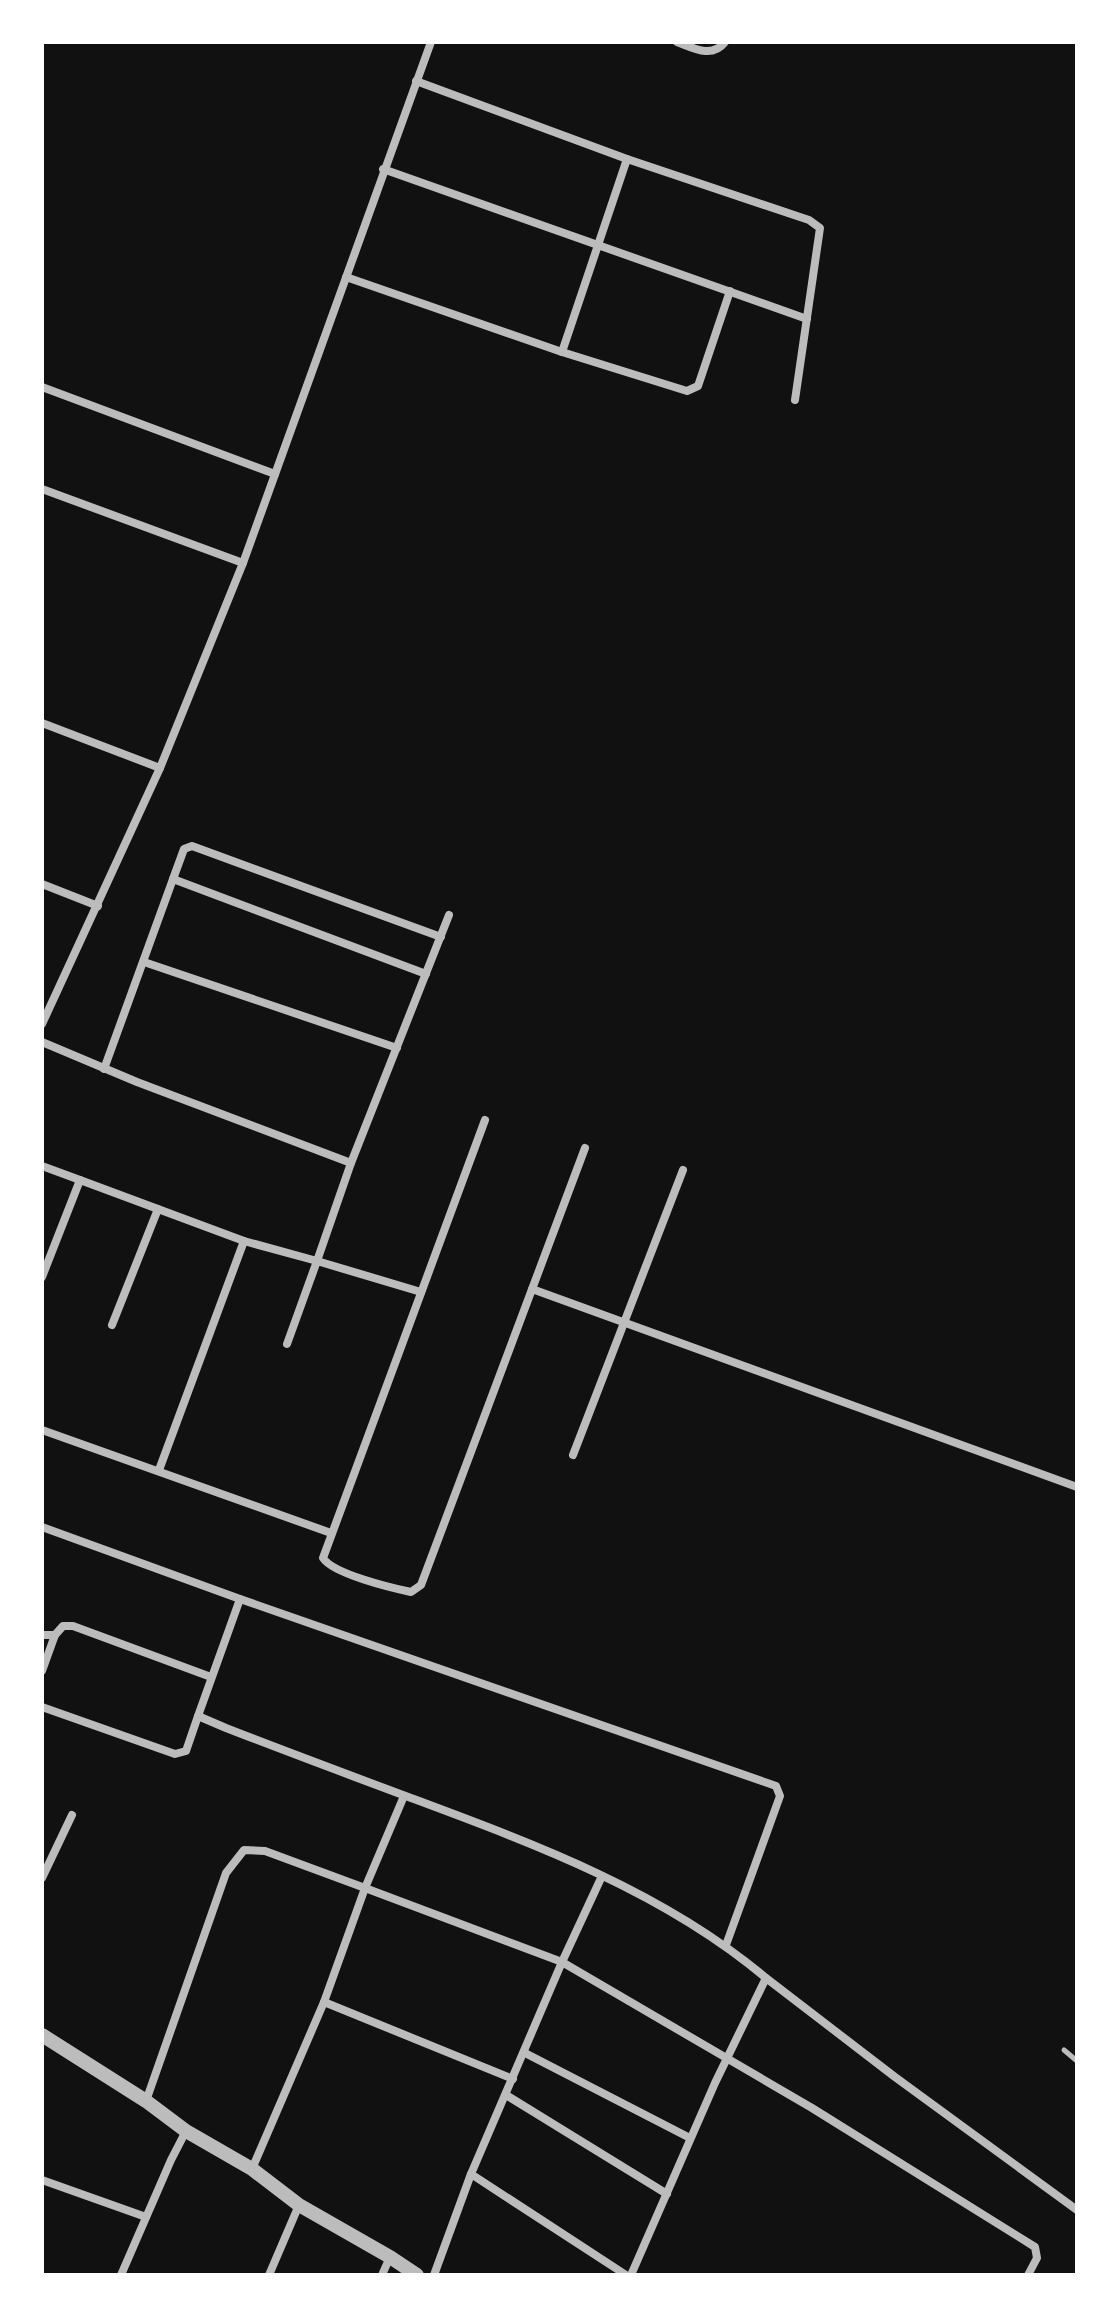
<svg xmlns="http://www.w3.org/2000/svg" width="1119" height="2317" viewBox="0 0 1119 2317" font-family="'Roboto Serif',serif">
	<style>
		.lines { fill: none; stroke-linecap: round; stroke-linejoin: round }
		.service { stroke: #bcbcbc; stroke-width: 5 }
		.minor { stroke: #bcbcbc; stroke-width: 8 }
		.tertiary { stroke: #bcbcbc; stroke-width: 14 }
	</style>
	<rect width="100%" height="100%" fill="#111"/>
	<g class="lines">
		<path class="service" d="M1064 2050 1077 2061"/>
		<g class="minor">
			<path d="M677 42C693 48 712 59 725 42"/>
			<path d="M416 81 627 159"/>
			<path d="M383 169 807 319"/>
			<path d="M346 277 562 352 687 391 698 386 730 291"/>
			<path d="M562 352 627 159 809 220 820 228 795 400"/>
			<path d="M42 387 275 474"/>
			<path d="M42 489 243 563"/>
			<path d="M42 723 160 768"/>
			<path d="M173 879 184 849 192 846 441 937"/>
			<path d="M42 884 98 906"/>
			<path d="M144 962 397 1048"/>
			<path d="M42 1024 160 768 243 563 431 42"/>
			<path d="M42 1042 137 1082 351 1163"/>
			<path d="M104 1069 173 879 426 974"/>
			<path d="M485 1120 323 1558C333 1574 392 1588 411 1592L421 1585 585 1148"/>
			<path d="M42 1166 80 1180"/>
			<path d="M42 1277 80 1180 244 1241 317 1261 351 1163 449 915"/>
			<path d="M532 1289 1077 1487"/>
			<path d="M112 1325 158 1209"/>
			<path d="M287 1344 317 1261 421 1292"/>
			<path d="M42 1430 331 1533"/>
			<path d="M573 1455 683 1170"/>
			<path d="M159 1470 244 1241"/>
			<path d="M42 1527 240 1599 198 1716 226 1728C285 1751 344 1773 403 1795 529 1842 662 1890 766 1978"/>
			<path d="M240 1599 776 1786 780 1796 726 1945"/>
			<path d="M42 1635H55L63 1626H73L211 1677"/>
			<path d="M42 1671 55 1635"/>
			<path d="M42 1707 175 1754 186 1751 198 1716"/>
			<path d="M42 1878 72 1815"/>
			<path d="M525 2053 690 2138"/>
			<path d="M513 2079 324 2002 365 1888 562 1962 812 2108 1035 2247 1037 2258 1028 2275"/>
			<path d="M506 2095 667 2194"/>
			<path d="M146 2101 226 1873 244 1850 265 1851 365 1888 404 1796"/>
			<path d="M252 2169 324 2002"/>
			<path d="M471 2174 626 2275"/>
			<path d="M42 2180 146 2217"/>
			<path d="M121 2275 171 2160 186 2131"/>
			<path d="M269 2275 299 2205"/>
			<path d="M382 2275 390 2257"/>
			<path d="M434 2275 471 2174 562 1962 602 1876"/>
			<path d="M631 2275 715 2083 766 1978 895 2077 1077 2210"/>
		</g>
		<path class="tertiary" d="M42 2035 146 2101 186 2131 252 2169 299 2205 390 2257 417 2275"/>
	</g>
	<rect width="1119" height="2317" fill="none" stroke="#ffffff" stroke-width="88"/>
</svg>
